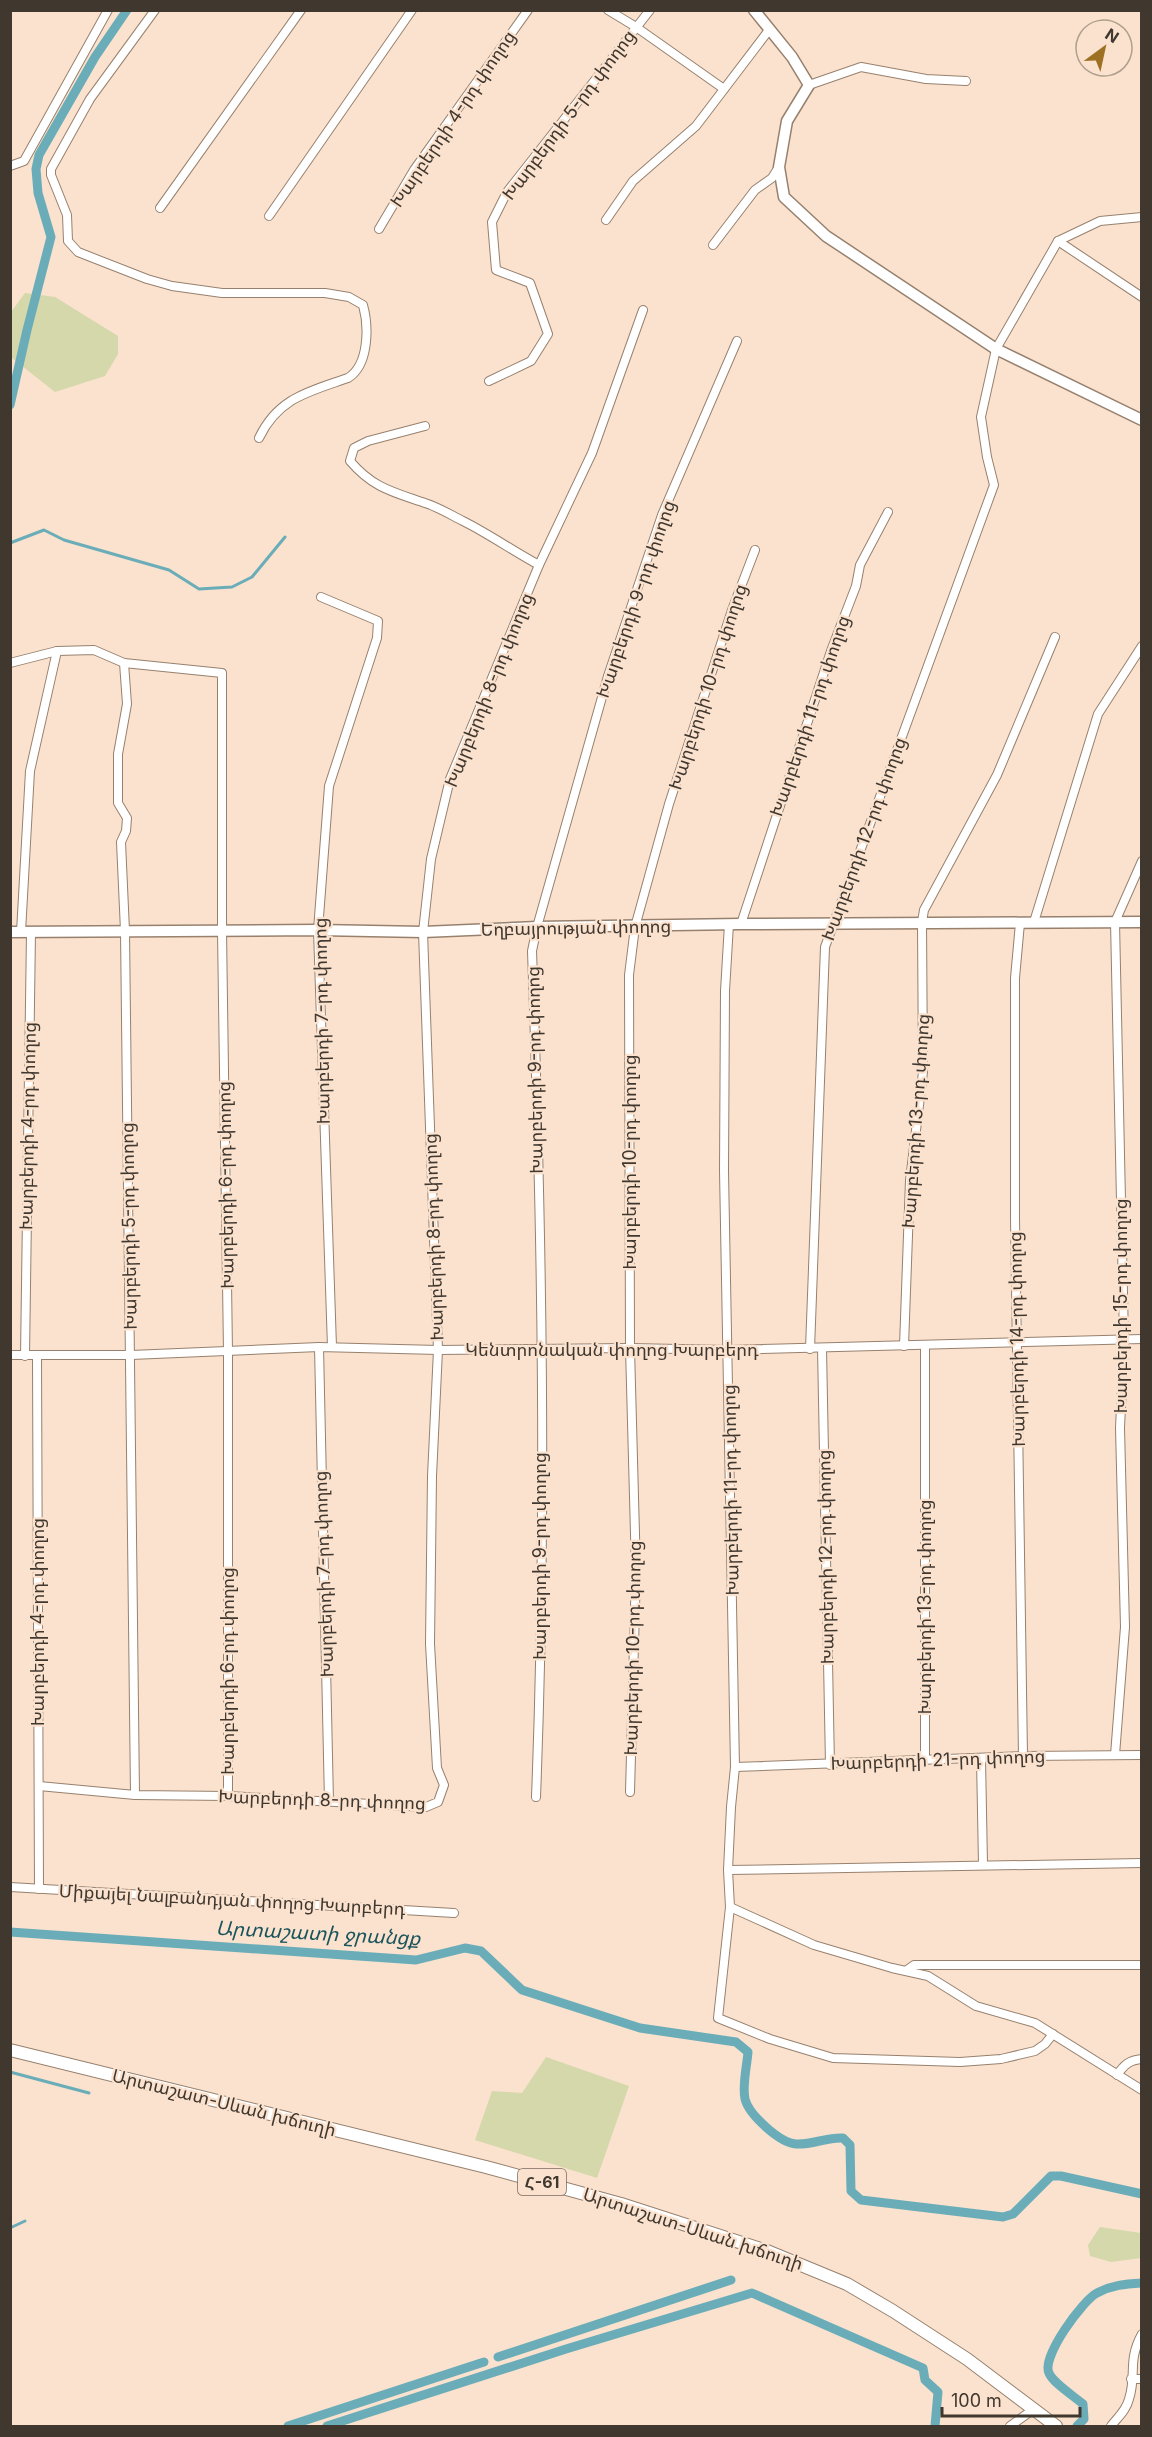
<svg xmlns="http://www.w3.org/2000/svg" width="1152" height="2437" viewBox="0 0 1152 2437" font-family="Inter,'Noto Sans Armenian',sans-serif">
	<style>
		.green { fill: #d5d8ab }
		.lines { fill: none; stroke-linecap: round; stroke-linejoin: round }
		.stream { stroke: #6aadb8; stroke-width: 3 }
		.canal { stroke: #6aadb8; stroke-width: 9 }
		.street-casing { stroke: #97816e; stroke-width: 10 }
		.secondary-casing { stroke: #97816e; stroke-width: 13 }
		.primary-casing { stroke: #97816e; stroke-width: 14 }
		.street { stroke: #fff; stroke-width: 8 }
		.secondary { stroke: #fff; stroke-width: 10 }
		.primary { stroke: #fff; stroke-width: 12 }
		.labels { text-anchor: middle; stroke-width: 4.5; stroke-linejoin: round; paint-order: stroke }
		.shield { fill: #fae2ce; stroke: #786a5f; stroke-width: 1.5 }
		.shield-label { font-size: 16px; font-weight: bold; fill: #40372f }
		.street-label { font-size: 18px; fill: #40372f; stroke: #fae2ce }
		.water-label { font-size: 20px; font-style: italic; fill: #1a545c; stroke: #fae2ce }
	</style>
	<rect width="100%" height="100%" fill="#fae2ce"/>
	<g class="green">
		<path d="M25 293 55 297 118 336V354L105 376 55 392 12 358 11 312Z"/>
		<path d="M546 2057 629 2086 597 2178 475 2140 492 2091 522 2093Z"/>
		<path d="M1100 2227 1141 2233V2258L1111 2262 1090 2256 1088 2245Z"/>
	</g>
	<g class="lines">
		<g class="stream">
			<path d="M10 543 44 530 64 540 169 570 199 589 232 587 252 577 285 537"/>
			<path d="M10 2072 89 2093"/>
			<path d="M10 2228 25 2221"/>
		</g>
		<g class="canal">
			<path d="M10 405 27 330 51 237 38 193 36 169 39 155 95 57 127 10"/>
			<path d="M10 1932 416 1960 465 1948 481 1951 522 1990 640 2028 736 2042 748 2052C747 2066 742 2085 745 2099 749 2115 780 2143 796 2144 812 2145 827 2137 843 2138L850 2145 851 2191 861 2200 1003 2217 1013 2214 1051 2176H1061L1142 2194"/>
			<path d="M498 2357 731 2280"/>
			<path d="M288 2426 484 2362"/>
			<path d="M327 2426 566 2349 752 2293 923 2368 925 2380 938 2392 935 2426"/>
			<path d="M1077 2426 1084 2419 1083 2404C1075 2397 1053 2383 1049 2373 1041 2357 1083 2300 1097 2293 1112 2285 1125 2284 1142 2283"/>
		</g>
		<defs>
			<g id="street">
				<path d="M155 10 90 99 51 169V175L67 215 68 241 78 252 147 279 172 286 222 293H325L349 297 363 305C369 327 369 365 348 378 308 392 278 398 259 438"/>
				<path d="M608 10 636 27 724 89"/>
				<path d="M809 85 861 67 926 79 966 81"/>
				<path d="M10 166 24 161 108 10"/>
				<path d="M160 208 301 10"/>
				<path d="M269 216 412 10"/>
				<path d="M606 220 633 181 696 126 769 30"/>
				<path d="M379 229 414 170 528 10"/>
				<path d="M1058 241 1142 297"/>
				<path d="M713 245 755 190 772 178 779 167"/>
				<path d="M489 381 531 361 548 334 530 283 496 270 492 222 507 192 650 10"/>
				<path d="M425 426 368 441 354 448 350 461C373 488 393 492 425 503 438 507 451 515 463 521 489 534 513 551 539 565"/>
				<path d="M321 597 378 621 377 638 329 786 318 930 332 1347"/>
				<path d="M10 663 57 651 94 650 124 663 222 673V931L228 1352V1796"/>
				<path d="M124 663 127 704 118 754V803L127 818 126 831 121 842 125 931 135 1795"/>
				<path d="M1034 922 1098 714 1142 646"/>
				<path d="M1020 923 1015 978V1218L1023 1756"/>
				<path d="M729 924 725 991 724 1171 735 1767 731 1807 728 1870 730 1907 718 2018 770 2039 833 2058 960 2062 1001 2059 1035 2051 1045 2044 1053 2034"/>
				<path d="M741 924 831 651 856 586 860 565 888 512"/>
				<path d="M21 932 30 771 57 651"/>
				<path d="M904 1346 910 1180 923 1072 922 922 924 910 997 775 1055 637"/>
				<path d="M925 1346V1760"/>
				<path d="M319 1347 329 1802"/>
				<path d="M822 1348 830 1765"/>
				<path d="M810 1349 825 947 994 485 987 457 981 417 996 349 1058 241 1100 221 1142 217"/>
				<path d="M10 1355H131L319 1347 438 1350 630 1348 728 1350 1142 1339"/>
				<path d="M25 1356 31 932"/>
				<path d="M37 1356 39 1889"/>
				<path d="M1115 1755 1125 1627 1120 1428 1124 1340 1115 922 1142 861"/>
				<path d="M981 1758 983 1865"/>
				<path d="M735 1767 1023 1756 1142 1755"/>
				<path d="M39 1786 135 1795 228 1796 426 1807 438 1802 444 1785 437 1768 430 1644 432 1476 438 1350 423 932 431 859 450 779 539 565 592 453 643 310"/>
				<path d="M630 1792 636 1571 630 1348 629 975 635 927 669 804 732 610 755 550"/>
				<path d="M536 1797C547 1515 542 1232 532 951L537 927 608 676 662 515 737 341"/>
				<path d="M728 1870 1142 1863"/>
				<path d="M10 1887 454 1913"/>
				<path d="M730 1907 814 1945 892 1968 928 1976 976 2006 1035 2023 1142 2090"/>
				<path d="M907 1970 914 1965H1142"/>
				<path d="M1117 2075C1124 2065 1129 2060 1142 2059"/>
				<path d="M1131 2379H1142"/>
				<path d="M1010 2426 1034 2409"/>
				<path d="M1111 2426C1118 2417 1126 2411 1129 2399 1137 2375 1127 2361 1142 2334"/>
			</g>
			<g id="secondary">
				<path d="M754 10 792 57 809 85 787 121 779 167 784 197 826 236 996 349 1142 420"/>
				<path d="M10 932 318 930 423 932 537 927 741 924 1142 922"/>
			</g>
			<path id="primary" d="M10 2050 486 2167 621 2204 767 2251 847 2284 893 2311 967 2359 1056 2426"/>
		</defs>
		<use href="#street" class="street-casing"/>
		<use href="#secondary" class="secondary-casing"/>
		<use href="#primary" class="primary-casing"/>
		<use href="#street" class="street"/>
		<use href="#secondary" class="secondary"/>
		<use href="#primary" class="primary"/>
	</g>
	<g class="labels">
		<rect class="shield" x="518" y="2169" width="48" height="26" rx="4.5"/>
		<g class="shield-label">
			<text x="542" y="2188">Հ-61</text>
		</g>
		<g class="street-label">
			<text transform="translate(569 115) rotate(-53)" y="6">Խարբերդի 5-րդ փողոց</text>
			<text transform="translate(453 119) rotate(-56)" y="6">Խարբերդի 4-րդ փողոց</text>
			<text transform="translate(636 599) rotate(-71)" y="6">Խարբերդի 9-րդ փողոց</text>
			<text transform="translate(708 687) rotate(-72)" y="6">Խարբերդի 10-րդ փողոց</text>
			<text transform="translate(489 690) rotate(-68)" y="6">Խարբերդի 8-րդ փողոց</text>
			<text transform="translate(810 716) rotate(-71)" y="6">Խարբերդի 11-րդ փողոց</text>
			<text transform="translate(864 839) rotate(-70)" y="6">Խարբերդի 12-րդ փողոց</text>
			<text transform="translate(576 928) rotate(-1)" y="6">Եղբայրության փողոց</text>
			<text transform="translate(322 1021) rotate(-91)" y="6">Խարբերդի 7-րդ փողոց</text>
			<text transform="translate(535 1070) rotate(-91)" y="6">Խարբերդի 9-րդ փողոց</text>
			<text transform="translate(916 1121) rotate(-86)" y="6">Խարբերդի 13-րդ փողոց</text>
			<text transform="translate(28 1126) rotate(-89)" y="6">Խարբերդի 4-րդ փողոց</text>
			<text transform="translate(630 1162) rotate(-90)" y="6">Խարբերդի 10-րդ փողոց</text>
			<text transform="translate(226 1185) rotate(-91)" y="6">Խարբերդի 6-րդ փողոց</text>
			<text transform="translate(129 1226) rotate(-91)" y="6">Խարբերդի 5-րդ փողոց</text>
			<text transform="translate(434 1237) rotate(-92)" y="6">Խարբերդի 8-րդ փողոց</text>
			<text transform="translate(1121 1306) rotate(-90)" y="6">Խարբերդի 15-րդ փողոց</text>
			<text transform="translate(1017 1339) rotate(-91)" y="6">Խարբերդի 14-րդ փողոց</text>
			<text x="612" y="1356">Կենտրոնական փողոց Խարբերդ</text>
			<text transform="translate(731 1490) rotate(-91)" y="6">Խարբերդի 11-րդ փողոց</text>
			<text transform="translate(540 1556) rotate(-90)" y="6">Խարբերդի 9-րդ փողոց</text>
			<text transform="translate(826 1557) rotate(-91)" y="6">Խարբերդի 12-րդ փողոց</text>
			<text transform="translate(324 1574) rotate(-92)" y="6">Խարբերդի 7-րդ փողոց</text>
			<text transform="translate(925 1607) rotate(-90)" y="6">Խարբերդի 13-րդ փողոց</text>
			<text transform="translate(38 1622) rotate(-90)" y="6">Խարբերդի 4-րդ փողոց</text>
			<text transform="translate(633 1648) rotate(-89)" y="6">Խարբերդի 10-րդ փողոց</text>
			<text transform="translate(228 1671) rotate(-90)" y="6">Խարբերդի 6-րդ փողոց</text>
			<text transform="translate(938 1760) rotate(-2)" y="6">Խարբերդի 21-րդ փողոց</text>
			<text transform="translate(322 1800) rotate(2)" y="6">Խարբերդի 8-րդ փողոց</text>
			<text transform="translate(232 1900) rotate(3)" y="6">Միքայել Նալբանդյան փողոց Խարբերդ</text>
			<text transform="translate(224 2103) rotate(14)" y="6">Արտաշատ-Սևան խճուղի</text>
			<text transform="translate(693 2229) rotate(18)" y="6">Արտաշատ-Սևան խճուղի</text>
		</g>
		<g class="water-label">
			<text transform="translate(318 1933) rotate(3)" y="7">Արտաշատի ջրանցք</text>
		</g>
	</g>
	<rect width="1152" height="2437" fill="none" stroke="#40372f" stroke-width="24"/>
	<g transform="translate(1104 48) rotate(33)"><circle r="28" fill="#fae2ce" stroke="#b09e8e" stroke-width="1.5"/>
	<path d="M0-4.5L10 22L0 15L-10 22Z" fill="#9d7121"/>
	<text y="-9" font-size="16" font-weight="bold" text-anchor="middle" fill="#40372f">N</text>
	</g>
	<path d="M942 2407v9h138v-9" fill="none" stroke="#40372f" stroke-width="3"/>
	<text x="951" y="2407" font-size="18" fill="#40372f" stroke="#fae2ce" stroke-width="4.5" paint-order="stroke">100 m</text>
</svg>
